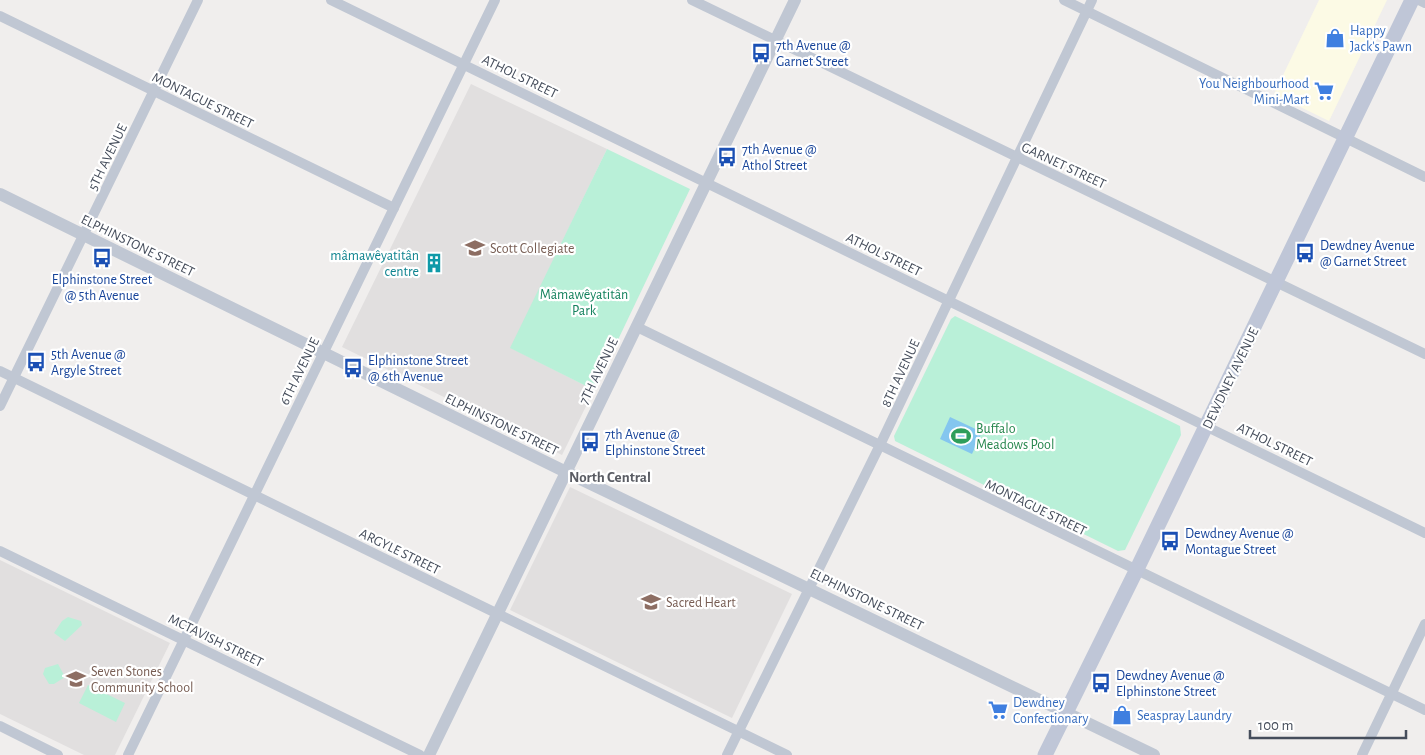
<svg xmlns="http://www.w3.org/2000/svg" width="1425" height="755" viewBox="0 0 1425 755" font-family="'Alegreya Sans',sans-serif">
	<style>
		.commercial { fill: #fcfae5 }
		.education { fill: #e1dfdf }
		.green { fill: #b9f0d8 }
		.water { fill: #84c6ef }
		.lines { fill: none; stroke-linecap: round; stroke-linejoin: round }
		.minor { stroke: #c0c7d3; stroke-width: 10 }
		.tertiary { stroke: #c0c7d3; stroke-width: 12 }
		.secondary { stroke: #bfc6d7; stroke-width: 15 }
		.labels { text-anchor: middle; stroke-width: 4.5; stroke-linejoin: round; paint-order: stroke }
		.shop-label { font-size: 14px; fill: #366cbe; stroke: #fff; text-anchor: start }
		.transit-label { font-size: 14px; fill: #164399; stroke: #fff; text-anchor: start }
		.street-label { font-size: 14px; fill: #454d5b; stroke: #fff }
		.education-label { font-size: 14px; fill: #785e54; stroke: #fff; text-anchor: start }
		.culture-label { font-size: 14px; fill: #0d838f; stroke: #fff; text-anchor: end }
		.park-label { font-size: 14px; fill: #13805c; stroke: #fff }
		.leisure-label { font-size: 14px; fill: #27864d; stroke: #fff; text-anchor: start }
		.neighbourhood-label { font-size: 15px; font-weight: bold; fill: #5a5c63; stroke: #fff }
	</style>
	<rect width="100%" height="100%" fill="#f0eeed"/>
	<path class="commercial" d="M1319 0H1387L1329 121 1274 94Z"/>
	<g class="education">
		<path d="M471 84 607 149 511 348 594 390 562 455 342 347Z"/>
		<path d="M570 487 792 594 732 718 510 610Z"/>
		<path d="M0 560 170 643 115 755H84L0 714Z"/>
	</g>
	<g class="green">
		<path d="M607 149 690 189 594 390 510 348Z"/>
		<path d="M955 316 1180 426 1181 435 1125 550 1118 551 895 441 894 436 951 319Z"/>
		<path d="M68 617 81 621 82 625 65 641 54 633 62 621Z"/>
		<path d="M58 664 65 677 54 684H49L43 674 45 668Z"/>
		<path d="M88 685 125 703 116 722 79 703Z"/>
	</g>
	<path class="water" d="M950 417 982 432 972 454 940 439Z"/>
	<g class="lines">
		<g class="minor">
			<path d="M331 0 1425 533"/>
			<path d="M692 0 1425 354"/>
			<path d="M1064 0 1425 177"/>
			<path d="M1419 0 1425 3"/>
			<path d="M0 16 394 208"/>
			<path d="M637 327 1425 710"/>
			<path d="M0 371 787 755"/>
			<path d="M0 406 198 0"/>
			<path d="M0 551 420 755"/>
			<path d="M0 726 58 755"/>
			<path d="M128 755 495 0"/>
			<path d="M727 755 880 445 1092 0"/>
			<path d="M1362 755 1425 624"/>
		</g>
		<g class="tertiary">
			<path d="M0 194 566 472 1154 755"/>
			<path d="M429 755 795 0"/>
		</g>
		<path class="secondary" d="M1045 755 1136 571 1412 0"/>
	</g>
	<defs>
		<symbol id="shop-bare" viewBox="-9 -9 18 18"><path d="M-5-2.5h2.3a2.7 3.5 0 0 1 5.4 0H5L5.5 6h-11ZM-1.5-2.5h3a1.5 2.3 0 0 0-3 0Z" fill="#3f7fe0" stroke="#fff" stroke-width="2.5" paint-order="stroke"/></symbol>
		<symbol id="bus-bare" viewBox="-9 -9 18 18"><path d="M-5-6H5V4H4V6H2V4H-2V6H-4V4H-5ZM-3.5-4V0h7V-4ZM-3.5 1.2v1.5H-2V1.2ZM2 1.2v1.5H3.5V1.2Z" fill="#1a4fb4" stroke="#fff" stroke-width="2.5" paint-order="stroke"/></symbol>
		<symbol id="supermarket-bare" viewBox="-9 -9 18 18"><path d="M-6-5.5h2.5l.6 2H6L4.5 2H-2.5L-4.4-4H-6ZM-1.5 3.2a1.3 1.3 0 1 0 .1 0ZM3 3.2a1.3 1.3 0 1 0 .1 0Z" fill="#3f7fe0" stroke="#fff" stroke-width="2.5" paint-order="stroke"/></symbol>
		<symbol id="school-bare" viewBox="-9 -9 18 18"><path d="M0-5L7-2L0 1L-7-2ZM-4 1L0 2.5L4 1V4Q0 6-4 4Z" fill="#8d6e63" stroke="#fff" stroke-width="2.5" paint-order="stroke"/></symbol>
		<symbol id="building-bare" viewBox="-9 -9 18 18"><path d="M-4-6H4V6H1V3H-1V6H-4ZM-2.5-4.3h1.7v1.8h-1.7ZM.8-4.3h1.7v1.8H.8ZM-2.5-1h1.7V.8h-1.7ZM.8-1h1.7V.8H.8Z" fill="#0f9aa8" stroke="#fff" stroke-width="2.5" paint-order="stroke"/></symbol>
		<symbol id="stadium-bare" viewBox="-9 -9 18 18"><path d="M0-5a6.5 5 0 1 0 0 10a6.5 5 0 1 0 0-10ZM-3.5-1.8h7v3.6h-7Z" fill="#2e9e5b" stroke="#fff" stroke-width="2.5" paint-order="stroke"/></symbol>
	</defs>
	<g fill-rule="evenodd">
		<use href="#shop-bare" x="1321" y="24" width="28" height="28"/>
		<use href="#bus-bare" x="747" y="39" width="28" height="28"/>
		<use href="#supermarket-bare" x="1310" y="77" width="28" height="28"/>
		<use href="#bus-bare" x="713" y="143" width="28" height="28"/>
		<use href="#school-bare" x="461" y="234" width="28" height="28"/>
		<use href="#bus-bare" x="1291" y="239" width="28" height="28"/>
		<use href="#bus-bare" x="88" y="244" width="28" height="28"/>
		<use href="#building-bare" x="420" y="249" width="28" height="28"/>
		<use href="#bus-bare" x="22" y="348" width="28" height="28"/>
		<use href="#bus-bare" x="339" y="354" width="28" height="28"/>
		<use href="#stadium-bare" x="947" y="422" width="28" height="28"/>
		<use href="#bus-bare" x="576" y="428" width="28" height="28"/>
		<use href="#bus-bare" x="1156" y="527" width="28" height="28"/>
		<use href="#school-bare" x="637" y="588" width="28" height="28"/>
		<use href="#school-bare" x="62" y="665" width="28" height="28"/>
		<use href="#bus-bare" x="1087" y="669" width="28" height="28"/>
		<use href="#supermarket-bare" x="984" y="696" width="28" height="28"/>
		<use href="#shop-bare" x="1108" y="701" width="28" height="28"/>
	</g>
	<g class="labels">
		<g class="shop-label">
			<text x="1350" y="35">Happy<tspan x="1350" dy="16">Jack's Pawn</tspan></text>
			<text x="1309" y="88" text-anchor="end">You Neighbourhood<tspan x="1309" dy="16">Mini-Mart</tspan></text>
			<text x="1013" y="707">Dewdney<tspan x="1013" dy="16">Confectionary</tspan></text>
			<text x="1137" y="720">Seaspray Laundry</text>
		</g>
		<g class="transit-label">
			<text x="776" y="50">7th Avenue @<tspan x="776" dy="16">Garnet Street</tspan></text>
			<text x="742" y="154">7th Avenue @<tspan x="742" dy="16">Athol Street</tspan></text>
			<text x="1320" y="250">Dewdney Avenue<tspan x="1320" dy="16">@ Garnet Street</tspan></text>
			<text x="102" y="284" text-anchor="middle">Elphinstone Street<tspan x="102" dy="16">@ 5th Avenue</tspan></text>
			<text x="51" y="359">5th Avenue @<tspan x="51" dy="16">Argyle Street</tspan></text>
			<text x="368" y="365">Elphinstone Street<tspan x="368" dy="16">@ 6th Avenue</tspan></text>
			<text x="605" y="439">7th Avenue @<tspan x="605" dy="16">Elphinstone Street</tspan></text>
			<text x="1185" y="538">Dewdney Avenue @<tspan x="1185" dy="16">Montague Street</tspan></text>
			<text x="1116" y="680">Dewdney Avenue @<tspan x="1116" dy="16">Elphinstone Street</tspan></text>
		</g>
		<g class="street-label">
			<text transform="translate(520 76) rotate(26)" y="5">ATHOL STREET</text>
			<text transform="translate(203 100) rotate(26)" y="5">MONTAGUE STREET</text>
			<text transform="translate(107 157) rotate(-64)" y="5">5TH AVENUE</text>
			<text transform="translate(1064 165) rotate(25)" y="5">GARNET STREET</text>
			<text transform="translate(138 245) rotate(26)" y="5">ELPHINSTONE STREET</text>
			<text transform="translate(884 254) rotate(26)" y="5">ATHOL STREET</text>
			<text transform="translate(299 371) rotate(-64)" y="5">6TH AVENUE</text>
			<text transform="translate(598 371) rotate(-64)" y="5">7TH AVENUE</text>
			<text transform="translate(900 373) rotate(-65)" y="5">8TH AVENUE</text>
			<text transform="translate(1230 378) rotate(-64)" y="5">DEWDNEY AVENUE</text>
			<text transform="translate(502 424) rotate(26)" y="5">ELPHINSTONE STREET</text>
			<text transform="translate(1275 444) rotate(26)" y="5">ATHOL STREET</text>
			<text transform="translate(1036 507) rotate(26)" y="5">MONTAGUE STREET</text>
			<text transform="translate(400 551) rotate(26)" y="5">ARGYLE STREET</text>
			<text transform="translate(867 599) rotate(26)" y="5">ELPHINSTONE STREET</text>
			<text transform="translate(216 640) rotate(26)" y="5">MCTAVISH STREET</text>
		</g>
		<g class="education-label">
			<text x="490" y="253">Scott Collegiate</text>
			<text x="666" y="607">Sacred Heart</text>
			<text x="91" y="676">Seven Stones<tspan x="91" dy="16">Community School</tspan></text>
		</g>
		<g class="culture-label">
			<text x="419" y="260">mâmawêyatitân<tspan x="419" dy="16">centre</tspan></text>
		</g>
		<g class="park-label">
			<text x="584" y="299">Mâmawêyatitân<tspan x="584" dy="16">Park</tspan></text>
		</g>
		<g class="leisure-label">
			<text x="976" y="433">Buffalo<tspan x="976" dy="16">Meadows Pool</tspan></text>
		</g>
		<g class="neighbourhood-label">
			<text x="610" y="482">North Central</text>
		</g>
	</g>
	<path d="M1250 730v8h156v-8" fill="none" stroke="#454d5b" stroke-width="2.5"/>
	<text x="1258" y="730" font-size="15" fill="#454d5b" stroke="#ffffff" stroke-width="4" paint-order="stroke">100 m</text>
</svg>
